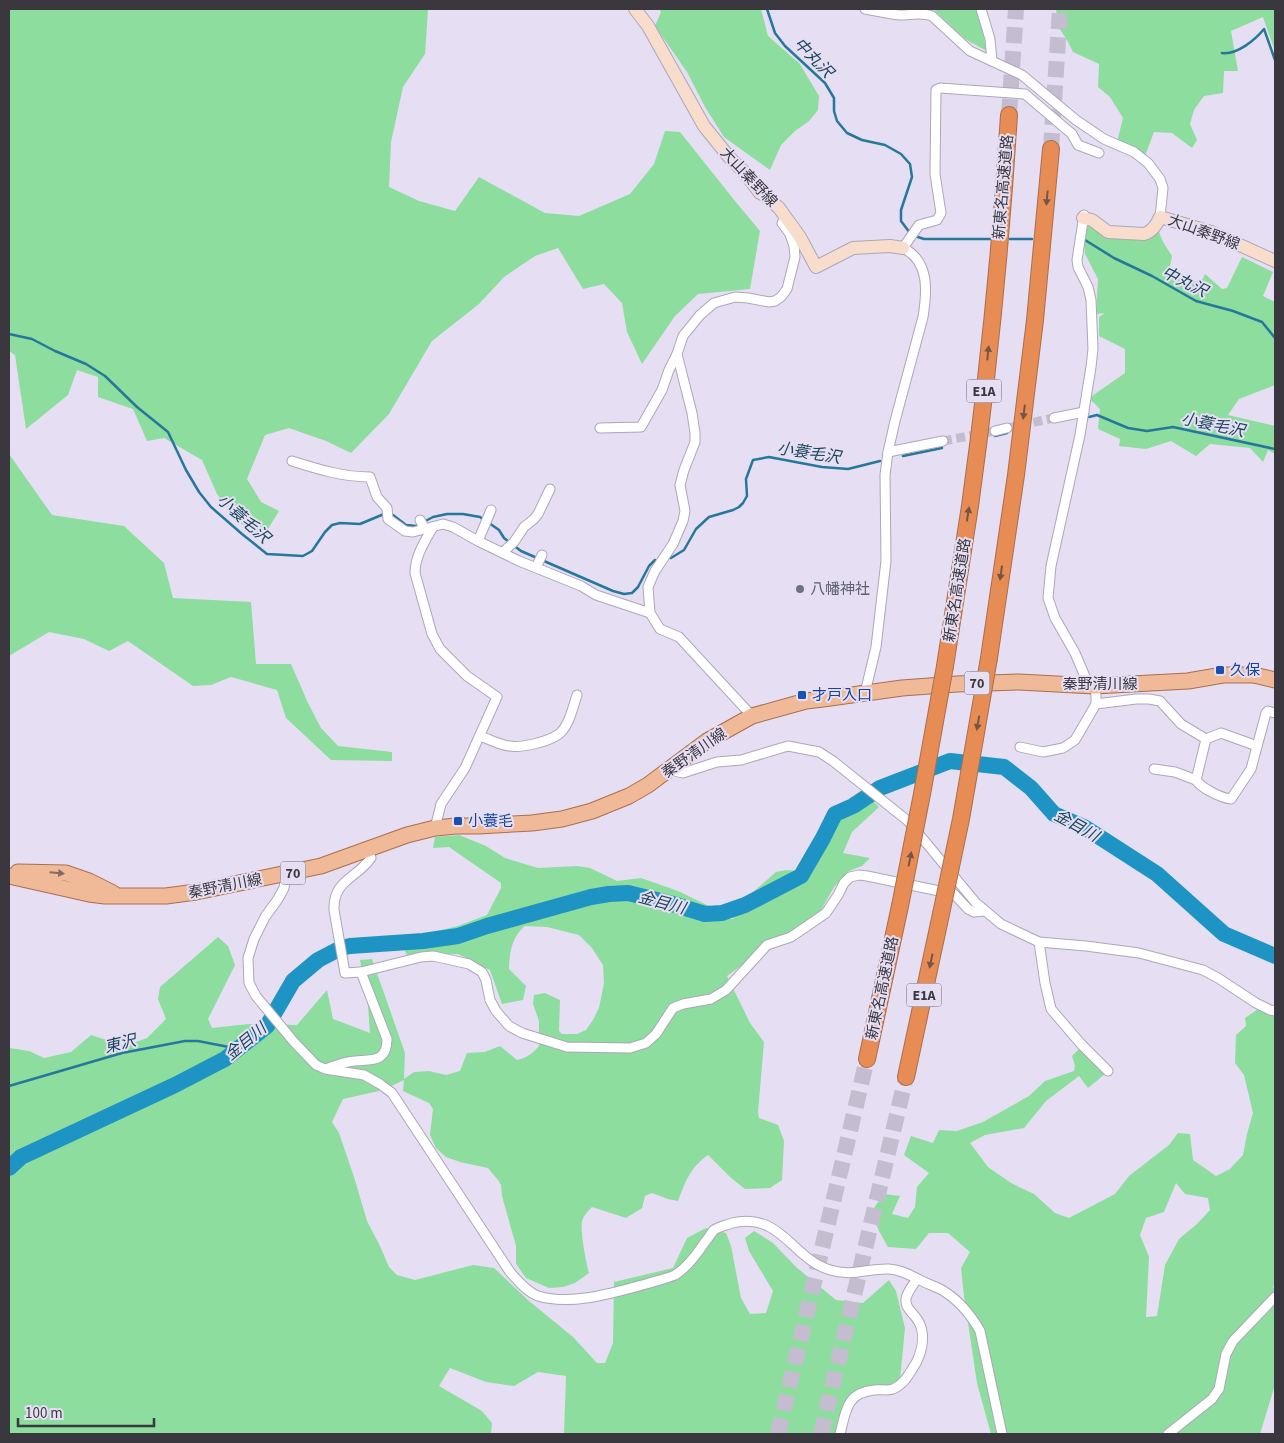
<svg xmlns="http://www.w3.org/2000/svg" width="1284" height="1443" viewBox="0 0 1284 1443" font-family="'Source Sans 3','Noto Sans JP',sans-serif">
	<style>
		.green { fill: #8ddd9f; fill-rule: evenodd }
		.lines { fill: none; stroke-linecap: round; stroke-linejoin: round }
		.stream { stroke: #26789b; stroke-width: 2.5 }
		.river { stroke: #1d94c3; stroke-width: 16 }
		.street-tunnel { stroke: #c4bdcf; stroke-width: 9; stroke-dasharray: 9 4.5; stroke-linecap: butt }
		.highway-tunnel { stroke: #c4bdcf; stroke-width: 16; stroke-dasharray: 16 8; stroke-linecap: butt }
		.street-casing { stroke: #ada6b9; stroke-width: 11 }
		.secondary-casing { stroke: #ada6b9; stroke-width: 14 }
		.primary-casing { stroke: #aa6e4d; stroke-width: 17 }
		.highway-casing { stroke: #aa6e4d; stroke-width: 18 }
		.street { stroke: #fff; stroke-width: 9 }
		.secondary { stroke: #f8dccc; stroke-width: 12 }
		.primary { stroke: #f0ba98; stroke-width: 15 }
		.highway { stroke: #e68c54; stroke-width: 16 }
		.highway-bridge-casing { stroke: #aa6e4d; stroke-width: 18; stroke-linecap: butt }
		.highway-bridge { stroke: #e68c54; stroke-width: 16 }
		.oneway { fill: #765546 }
		.oneway2 { fill: #836b63 }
		.worship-dot { fill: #6b7280; stroke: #e6def3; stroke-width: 2 }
		.transit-dot { fill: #1a4fb4; stroke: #e6def3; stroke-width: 2 }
		.labels { text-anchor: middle; stroke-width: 4; stroke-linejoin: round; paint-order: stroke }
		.shield { fill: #e6def3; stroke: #6e6975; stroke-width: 1 }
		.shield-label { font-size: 14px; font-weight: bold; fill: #3a373f }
		.street-label { font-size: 15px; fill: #3a373f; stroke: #e6def3 }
		.worship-label { font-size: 15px; fill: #5b616d; stroke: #e6def3; text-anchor: start }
		.transit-label { font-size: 15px; fill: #164399; stroke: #e6def3; text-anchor: start }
		.water-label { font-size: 16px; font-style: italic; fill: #19465b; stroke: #e6def3 }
	</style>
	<rect width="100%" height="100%" fill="#e6def3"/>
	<g class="green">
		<path d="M9 9H431L428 10 425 54 403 87 391 142 389 187 419 201 455 211 479 177 545 213 579 216 630 194 654 164 665 131 680 132 735 201 760 231 750 289 698 294 675 316 642 364 627 332 622 303 604 284 583 289 558 248 535 256 504 277 479 304 432 341 389 414 351 453 326 441 289 428 265 435 247 479 261 502 279 511 265 534 241 524 217 494 202 460 164 438 147 441 133 409 98 397V377L77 370 68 395 26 429 15 355 9 351Z"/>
		<path d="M659 9H761L768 36 800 64 819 96 818 110 809 121 795 131 781 145 770 170 724 137 705 107 687 72 655 26 661 12Z"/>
		<path d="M935 9H976L979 16 987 51 965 39 935 11Z"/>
		<path d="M1056 9H1275V51L1263 17 1231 31 1238 71H1224L1223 93 1204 96 1194 110 1190 124 1197 140 1192 148 1172 133 1154 132 1145 156 1117 142 1123 118 1110 97 1098 87 1099 64 1073 52 1067 40 1059 28Z"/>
		<path d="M1086 222 1108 232 1157 227 1163 242 1172 256 1169 272 1183 279 1201 282 1205 274 1222 289 1227 288 1242 257 1273 272 1263 296 1275 302V385L1239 399 1228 415 1275 426V454L1268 450 1263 462 1250 448 1210 444 1196 456 1171 441 1146 449 1119 446 1120 439 1098 429 1100 409 1089 398 1125 373V349L1099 336V317L1105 313 1096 314 1098 279 1085 254 1083 235Z"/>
		<path d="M9 454 52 515 124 526 164 563 173 598 251 602 256 664H291L308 703 321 728 338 746 392 752V761L331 760 286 718 277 690 231 677 211 685 193 686 128 641 109 651 84 639 49 632 9 656Z"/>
		<path d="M869 797 879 807 852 832 843 853 870 858 862 866 849 871 834 887 820 912 799 927 774 942 727 976 750 1023 764 1042 758 1112 759 1118 778 1125 784 1141 782 1180 770 1188 745 1189 731 1178 708 1155C689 1169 686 1181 678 1201L668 1199 652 1193 645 1196 642 1208 626 1218 592 1207C588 1211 584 1215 582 1221 580 1231 586 1262 589 1273L575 1283 563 1287 549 1288 526 1278 516 1264V1246L502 1196 501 1185 498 1180 488 1168 460 1162 446 1157 436 1148 430 1135 433 1109 429 1103 403 1091 404 1080 383 1090 343 1099 332 1122 339 1133 354 1177 367 1221 380 1246 389 1267 397 1275 415 1280 473 1265 494 1268 529 1301 573 1337 597 1363H605L613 1343 614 1282 673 1268 687 1238 706 1228 726 1233 731 1246 741 1298 750 1314 766 1313 773 1291 749 1251 745 1238 754 1231 773 1243 796 1267 836 1300 863 1303 889 1280 896 1291 905 1328 899 1390C882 1392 857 1390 851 1411 848 1418 847 1426 846 1434H564L566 1376 538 1372 514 1386 486 1382 450 1368 439 1386 482 1411 492 1423 491 1434H9V1050L10 1048 29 1051 44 1058 71 1052 91 1035 125 1046 147 1038 166 1019 158 999 160 987 218 937 228 946 235 965 208 1019 212 1028 249 1024 297 1025 327 990 333 1019 370 1033 368 1006 360 960 372 959 405 1053 404 1079 414 1072 429 1071 446 1075 460 1071 467 1053 485 1052 500 1046 517 1060C527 1058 533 1053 539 1046V1021L533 1004 534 995 545 993 560 1000 559 1031 562 1034H577L586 1030 593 1020 599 1008 604 983 603 965 592 948 579 935 547 927 525 926C511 938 510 952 509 969L526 986 523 1000 502 1004 490 970 458 954 407 955 405 951 420 935 458 926 487 915 501 888V883L449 847 433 848 435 837 459 835 486 846 505 858 538 868 577 866 590 868 617 881 641 878 678 891 709 906 723 919H733L743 901 776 872 786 870 800 871 814 847 823 827Z"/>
		<path d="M1261 1007 1275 1015V1284L1273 1287 1275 1289V1385L1260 1434H991L977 1383 964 1296 961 1268 970 1252 948 1233H929L916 1249 888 1247 879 1231 871 1212 884 1194 900 1196 892 1214 908 1218 915 1207 917 1187 929 1173 904 1155 911 1136 933 1143 939 1130 957 1131 983 1122 1029 1096 1045 1081 1074 1071 1075 1066 1072 1056 1080 1048 1105 1074 1088 1088 1079 1076 1046 1101 1024 1128 985 1135 970 1143 988 1167 1011 1183 1034 1194 1055 1213 1069 1218 1115 1194 1129 1176 1169 1145 1178 1133 1190 1134 1193 1160 1216 1176 1230 1169 1243 1155 1247 1134 1253 1113 1244 1075 1235 1063 1236 1035 1246 1026 1245 1018ZM1176 1183 1185 1194 1208 1198 1210 1210 1197 1224 1179 1239 1165 1265 1157 1316 1146 1317 1149 1257 1140 1235 1146 1218 1164 1212Z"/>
	</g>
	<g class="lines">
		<g class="stream">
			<path d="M767 9 775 33 785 46 825 83 834 98V111L837 121 847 133 862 140 885 145 901 154 910 164 912 177 901 210V221L910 233"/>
			<path d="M1222 53C1237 55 1255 40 1264 29L1275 60"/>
			<path d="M915 236 924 239H991"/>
			<path d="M1010 239H1032"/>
			<path d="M1085 240 1114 258 1152 276 1196 301 1233 311 1262 322 1275 338"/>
			<path d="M9 334 32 339 55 351 86 364 105 376 137 407 168 432 186 470 199 492 211 507 242 534 267 554 303 556 312 551 325 532 332 525 340 523 360 524 384 514 393 515 406 525 416 526 433 517 447 514H463L480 517 484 520"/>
			<path d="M1089 417 1097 415 1128 428 1147 431 1173 427 1275 449"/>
			<path d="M995 436 1007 433"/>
			<path d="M903 456 942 448"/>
			<path d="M489 523 499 530 504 538 521 551 613 591 624 594 632 593 638 587 649 566 655 560"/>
			<path d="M671 558 684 550 696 529 709 517 733 510 739 507 743 503 747 496 746 479 753 460 769 457 822 467 848 469 880 461"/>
			<path d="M9 1086 122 1053 185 1041H198L239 1049"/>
		</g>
		<path class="river" d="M9 1168 21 1157 175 1085 225 1059 267 1026 293 981 318 960 341 948 350 946 423 941 458 936 487 926 591 897 609 894 628 893 669 903 705 914 722 913 745 905 801 876 823 838 835 814 853 806 880 788 950 761 1004 767 1031 788 1054 814 1084 827 1157 874 1224 934 1275 956"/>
		<g class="street-tunnel">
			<path d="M1007 428 1054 418"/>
			<path d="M943 441 995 431"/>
		</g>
		<g class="highway-tunnel">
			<path d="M1009 115 1016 9"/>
			<path d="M1051 149 1060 9"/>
			<path d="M778 1434 867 1059"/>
			<path d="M821 1434 906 1077"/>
		</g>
		<defs>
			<g id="street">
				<path d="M865 9C876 11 888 14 900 15 911 15 921 12 932 16L970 51 1022 75 1076 120 1104 139 1134 152 1148 163 1160 179 1163 188 1160 217"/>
				<path d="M981 9 990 39 992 61"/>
				<path d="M1084 215 1077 260 1078 267 1088 287 1091 300 1093 349 1091 367 1080 435 1051 566 1048 598 1055 618 1075 653 1089 686"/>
				<path d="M1054 418 1084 412"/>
				<path d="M600 428 641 427 662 390 669 370 677 354"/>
				<path d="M995 431 1007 428"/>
				<path d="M888 452 943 441"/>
				<path d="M292 461C317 469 343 477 370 477L377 497 387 508 388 519 405 531 413 532 443 524 453 527 478 541 519 561 581 586 596 595 650 613"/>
				<path d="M420 520 425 529"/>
				<path d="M433 527C425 541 415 556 415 573L432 634 440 649 467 676 497 697 465 768 441 804 435 828"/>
				<path d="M478 541 491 510"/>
				<path d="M503 552 514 542 524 527 534 519 538 514 550 489"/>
				<path d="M536 567 542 555"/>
				<path d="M865 693 876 647 886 561 885 475 888 452 895 421 923 317C927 292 930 261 903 248L919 225 937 220 941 213 935 174 936 90 940 88 1025 94 1072 134 1078 145 1099 153"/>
				<path d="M1096 704 1136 699H1149L1160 701 1181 724 1206 739"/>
				<path d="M752 716 679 637 660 629 650 613 648 587 655 571 673 544 683 521 685 511 680 485 684 470 695 442V433L692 413 677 354 683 336 700 315 714 303 735 297 748 298 769 302 775 301 781 297 787 289 795 257 794 246 790 234 782 223"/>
				<path d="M480 736C489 739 500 745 509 746 522 748 548 742 559 734 569 726 573 707 577 695"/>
				<path d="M1206 739 1196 780C1201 788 1221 798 1231 799L1251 769 1266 713 1268 711 1275 713"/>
				<path d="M1206 739 1221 733 1257 746"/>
				<path d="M1020 747 1043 752 1063 748 1075 740 1096 704V695L1094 686"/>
				<path d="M1154 769 1175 772 1196 780"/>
				<path d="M670 770 683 773 717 762 741 760 788 746 819 752 833 761 908 821 976 903 1001 924 1039 942 1086 946 1139 953 1203 970 1218 978 1256 1003 1270 1010 1275 1011"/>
				<path d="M368 850 371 858C356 879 333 880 334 910L345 973 361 972 421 957 433 956 469 964 482 972 486 980 490 1000 496 1011 509 1026 522 1033 567 1047 630 1048 646 1043 656 1034 673 1008 683 1004 711 999 726 990 767 945 791 937 826 913 838 895 844 883 850 877 859 875 867 876 954 894 968 909 974 912 984 911"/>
				<path d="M286 875 284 888 278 899 265 917 254 939 248 958 249 983 256 996 294 1042 316 1065 325 1069 364 1075 380 1084 392 1093 510 1272C517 1280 527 1292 538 1296 571 1306 613 1293 646 1284 655 1281 666 1279 675 1275 687 1268 697 1254 705 1242 708 1239 711 1233 714 1230 718 1227 727 1225 732 1223 782 1212 791 1258 830 1270 852 1277 869 1268 889 1269 900 1270 908 1274 918 1279 925 1283 934 1286 942 1290 957 1299 971 1315 980 1331L1002 1434"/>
				<path d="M1039 942 1045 983 1051 1009 1081 1044 1108 1071"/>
				<path d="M328 1068C335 1066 341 1063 348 1062 367 1058 387 1066 387 1039L361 972"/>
				<path d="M840 1434C846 1411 846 1393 874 1390 881 1389 887 1391 893 1389 905 1384 910 1372 916 1363 923 1349 926 1332 917 1319 912 1312 905 1308 906 1299 907 1292 913 1285 917 1279"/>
				<path d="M1168 1434 1212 1399 1219 1389 1226 1354 1233 1341 1275 1297"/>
			</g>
			<g id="secondary">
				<path d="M635 9 648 26 704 126 729 157 744 172 760 193 766 196 779 208 800 237 816 267 853 248 890 246 903 248"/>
				<path d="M1083 218 1092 220 1108 232 1144 234C1152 232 1157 224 1160 217L1211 232 1275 261"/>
			</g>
			<g id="primary">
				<path d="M18 872 66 873 89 881 113 893"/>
				<path d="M9 876 89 894 105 896H166L196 892 321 866 407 835 435 828 456 826H478L532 823 562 819 592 811 629 796 648 785 707 741 752 716 806 701 823 699 902 688 957 684 1019 682 1094 686 1188 681 1223 675H1254L1275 680"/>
			</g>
			<g id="highway">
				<path d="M989 658 1016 475 1035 320 1051 149"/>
				<path d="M945 666C953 613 962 559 970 506 988 376 1001 245 1009 115"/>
				<path d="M867 1059 900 906"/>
				<path d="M906 1077 941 914"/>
			</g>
		</defs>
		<use href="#street" class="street-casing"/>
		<use href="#secondary" class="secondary-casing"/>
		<use href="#primary" class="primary-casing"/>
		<use href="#highway" class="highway-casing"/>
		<use href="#street" class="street"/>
		<use href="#secondary" class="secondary"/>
		<use href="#primary" class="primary"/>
		<use href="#highway" class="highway"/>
		<defs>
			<g id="highway-bridge">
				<path d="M900 906 922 794 945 666"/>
				<path d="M941 914 961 819 989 658"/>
			</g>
		</defs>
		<use href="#highway-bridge" class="highway-bridge-casing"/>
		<use href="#highway-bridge" class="highway-bridge"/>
	</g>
	<defs><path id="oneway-solid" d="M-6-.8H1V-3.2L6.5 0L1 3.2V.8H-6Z" transform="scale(1.25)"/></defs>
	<g class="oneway">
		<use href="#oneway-solid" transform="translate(1047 198) rotate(95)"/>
		<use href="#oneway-solid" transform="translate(988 353) rotate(-84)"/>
		<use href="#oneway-solid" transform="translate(1024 412) rotate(97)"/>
		<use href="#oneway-solid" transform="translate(968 514) rotate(-81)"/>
		<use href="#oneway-solid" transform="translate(1001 573) rotate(98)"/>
		<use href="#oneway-solid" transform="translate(978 723) rotate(100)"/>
		<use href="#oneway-solid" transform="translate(910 859) rotate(-79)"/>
		<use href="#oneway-solid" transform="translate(931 961) rotate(102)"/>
	</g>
	<use class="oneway2" href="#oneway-solid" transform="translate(57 873) rotate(5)"/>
	<circle class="worship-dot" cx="800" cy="589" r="5"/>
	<g class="transit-dot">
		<rect x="1215" y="665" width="10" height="10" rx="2.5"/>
		<rect x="797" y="690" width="10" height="10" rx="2.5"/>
		<rect x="453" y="816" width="10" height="10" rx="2.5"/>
	</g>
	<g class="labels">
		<g class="shield">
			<rect x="966.5" y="379.5" width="35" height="23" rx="4"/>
			<rect x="964.5" y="671.5" width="25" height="23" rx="4"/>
			<rect x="280.5" y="861.5" width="25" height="23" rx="4"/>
			<rect x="906.5" y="983.5" width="35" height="23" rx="4"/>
		</g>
		<g class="shield-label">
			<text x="984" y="396">E1A</text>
			<text x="977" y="688">70</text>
			<text x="293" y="878">70</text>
			<text x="924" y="1000">E1A</text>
		</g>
		<g class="street-label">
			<text transform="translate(749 177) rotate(47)" y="5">大山秦野線</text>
			<text transform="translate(1003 187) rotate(-85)" y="5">新東名高速道路</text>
			<text transform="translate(1204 232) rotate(20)" y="5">大山秦野線</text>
			<text transform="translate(957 590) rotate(-81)" y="5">新東名高速道路</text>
			<text x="1100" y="689">秦野清川線</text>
			<text transform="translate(694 753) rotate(-35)" y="5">秦野清川線</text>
			<text transform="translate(225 886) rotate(-11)" y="5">秦野清川線</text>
			<text transform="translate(882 988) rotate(-78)" y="5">新東名高速道路</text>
		</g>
		<g class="worship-label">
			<text x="810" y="594">八幡神社</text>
		</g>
		<g class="transit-label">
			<text x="1230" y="675">久保</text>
			<text x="812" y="700">才戸入口</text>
			<text x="468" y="826">小蓑毛</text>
		</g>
		<g class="water-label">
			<text transform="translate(814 57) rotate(46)" y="6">中丸沢</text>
			<text transform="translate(1185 281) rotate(26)" y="6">中丸沢</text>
			<text transform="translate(1213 424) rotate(12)" y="6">小蓑毛沢</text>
			<text transform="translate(809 452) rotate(9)" y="6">小蓑毛沢</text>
			<text transform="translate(244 518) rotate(42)" y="6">小蓑毛沢</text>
			<text transform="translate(1077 825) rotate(29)" y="6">金目川</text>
			<text transform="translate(662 902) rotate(15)" y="6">金目川</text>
			<text transform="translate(245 1041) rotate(-40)" y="6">金目川</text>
			<text transform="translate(120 1043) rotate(-13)" y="6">東沢</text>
		</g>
	</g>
	<rect width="1284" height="1443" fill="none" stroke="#3a373f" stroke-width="20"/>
	<path d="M18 1418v8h136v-8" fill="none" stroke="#3a373f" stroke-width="2.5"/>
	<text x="25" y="1418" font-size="15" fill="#3a373f" stroke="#e6def3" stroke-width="4" paint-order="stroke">100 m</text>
</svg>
